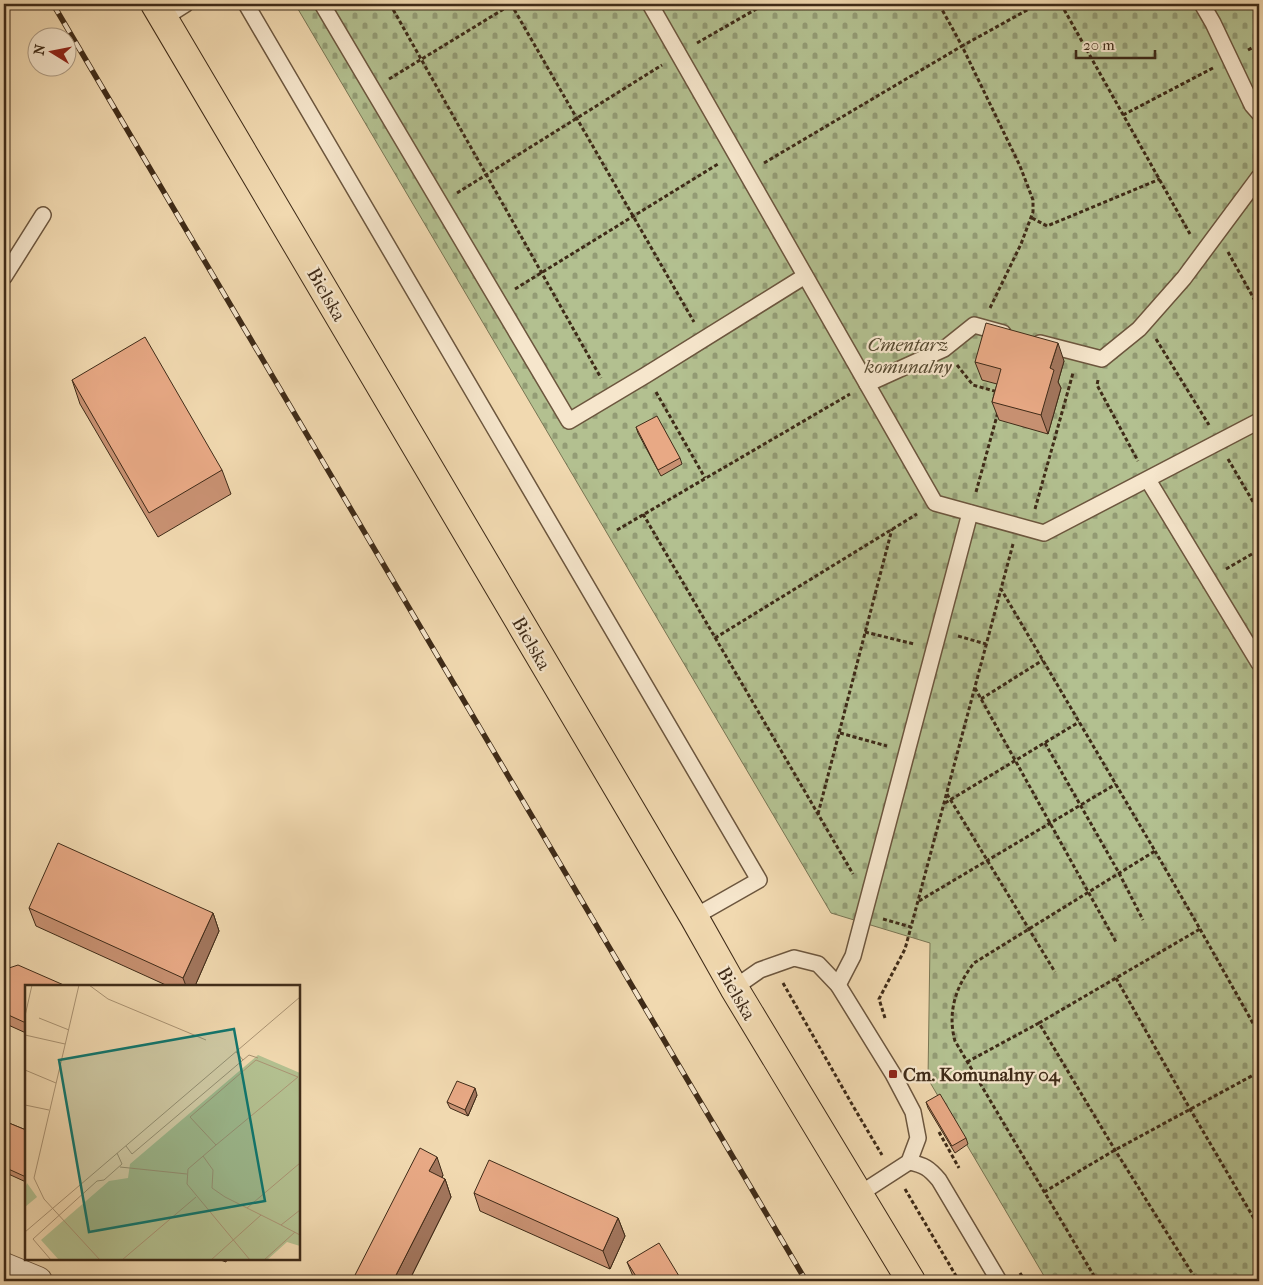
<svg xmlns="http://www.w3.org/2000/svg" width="1263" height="1285" viewBox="0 0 1263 1285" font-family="'IM FELL French Canon',serif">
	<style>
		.cemetery { fill: url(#cemetery-stones); stroke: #797654 }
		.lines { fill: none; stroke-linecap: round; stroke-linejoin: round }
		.service-casing { stroke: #6c563e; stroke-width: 18 }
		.tertiary-casing { stroke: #6c563e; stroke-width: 30 }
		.primary-casing { stroke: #3f2b18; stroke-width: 30 }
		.path { stroke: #3f2b18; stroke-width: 3; stroke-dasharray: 4 2.5; stroke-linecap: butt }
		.service { stroke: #f6e6cc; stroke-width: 15 }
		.tertiary { stroke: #f6e6cc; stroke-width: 28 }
		.primary { stroke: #f1d9b0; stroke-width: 28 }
		.rail-casing { stroke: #3f2b18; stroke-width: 5.5 }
		.rail { stroke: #f6e6cc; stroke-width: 4; stroke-dasharray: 11; stroke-linecap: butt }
		.wall { fill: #c89172; stroke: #3f2b18 }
		.shaded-wall { fill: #a2765d; stroke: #3f2b18 }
		.building { fill: #e8a985; stroke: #3f2b18 }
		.poi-dot { fill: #8f2418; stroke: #f6e6cc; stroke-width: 2 }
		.labels { text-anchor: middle; stroke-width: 4.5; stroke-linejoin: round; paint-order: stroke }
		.street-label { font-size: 19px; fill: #3f2b18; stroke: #f6e6cc }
		.park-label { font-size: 19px; font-style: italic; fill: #564930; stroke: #f6e6cc }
		.poi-label { font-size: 19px; font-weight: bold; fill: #3f2b18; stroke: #f6e6cc; text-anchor: start }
		.inset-road { fill: none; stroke: #aa9373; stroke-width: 1 }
		.view { fill: #0f766e; fill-opacity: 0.15; stroke: #0f766e; stroke-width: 2.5 }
		.inset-edge { fill: none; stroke: #3f2b18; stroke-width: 2.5 }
	</style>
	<defs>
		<pattern id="cemetery-stones" width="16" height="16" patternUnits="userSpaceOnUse" patternTransform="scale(1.25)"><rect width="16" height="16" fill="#b3c090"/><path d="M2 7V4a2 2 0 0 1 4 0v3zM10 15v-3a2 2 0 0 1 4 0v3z" fill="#939c75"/></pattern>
	</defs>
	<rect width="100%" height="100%" fill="#f1d9b0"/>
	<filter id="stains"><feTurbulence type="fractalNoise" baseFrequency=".004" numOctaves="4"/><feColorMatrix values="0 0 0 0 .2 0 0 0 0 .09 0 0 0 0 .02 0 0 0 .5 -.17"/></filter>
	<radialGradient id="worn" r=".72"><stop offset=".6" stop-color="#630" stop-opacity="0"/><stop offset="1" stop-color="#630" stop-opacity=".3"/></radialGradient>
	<path class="cemetery" d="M295 4H1259V1281H1047L928 1079 930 943 831 913Z"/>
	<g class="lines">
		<defs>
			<g id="service">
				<path d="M246 4 759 880 694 917"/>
				<path d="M322 4 569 421 646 375 805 276"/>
				<path d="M650 4 935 503 1044 533 1259 421"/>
				<path d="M1202 4 1213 23 1252 105 1259 113"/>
				<path d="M164 18 186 4"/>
				<path d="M4 277 43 215"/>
				<path d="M1040 343 1102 359 1139 329 1184 278 1259 177"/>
				<path d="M867 384 944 349 974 325 1003 333"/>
				<path d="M1148 480 1259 663"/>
				<path d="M838 985 853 956 970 513"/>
				<path d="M734 988 760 970 794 958 818 964 838 985 893 1074 913 1112 918 1138 909 1162 858 1195"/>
				<path d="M909 1162C924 1165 929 1168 939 1180L999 1281"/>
			</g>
			<path id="tertiary" d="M4 1267 38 1281"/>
			<path id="primary" d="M155 4 694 917 734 988 911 1281"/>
		</defs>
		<use href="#service" class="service-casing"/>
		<use href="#tertiary" class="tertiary-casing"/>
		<use href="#primary" class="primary-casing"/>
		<g class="path">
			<path d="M390 4 601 378"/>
			<path d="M511 4 694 322"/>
			<path d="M1061 4 1190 234"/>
			<path d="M697 43 765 4"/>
			<path d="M1248 50 1259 44"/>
			<path d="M389 79 512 4"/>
			<path d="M1123 115 1213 68"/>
			<path d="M764 163 962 46 939 4"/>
			<path d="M457 193 662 65"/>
			<path d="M1032 218 1047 226 1160 179"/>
			<path d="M1228 252 1259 308"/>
			<path d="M515 289 718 164"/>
			<path d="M990 308 1021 244 1033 212V200L1020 166 962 46 1038 4"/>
			<path d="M1156 339 1209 425"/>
			<path d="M957 365 973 385 998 392"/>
			<path d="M1098 380 1097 385 1138 461"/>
			<path d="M656 392 705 478"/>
			<path d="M1228 459 1259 512"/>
			<path d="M976 492 998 412"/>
			<path d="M1035 509 1073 373"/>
			<path d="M643 514 853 874"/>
			<path d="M617 530 850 394"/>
			<path d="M1013 544 1001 589 1155 851 974 963C956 986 947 1012 955 1041L1097 1281"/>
			<path d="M1226 569 1259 550"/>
			<path d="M865 632 914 644"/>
			<path d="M958 636 986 644"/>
			<path d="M715 638 917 514"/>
			<path d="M975 688 1116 942"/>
			<path d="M981 699 1043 660"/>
			<path d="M840 733 887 746"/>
			<path d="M1045 743 1119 873 1143 920"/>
			<path d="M947 794 1055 972"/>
			<path d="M945 803 1079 722"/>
			<path d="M818 814 892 529"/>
			<path d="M919 901 1116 784"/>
			<path d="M883 919 911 927 1001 589"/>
			<path d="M1200 929 1259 1034"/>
			<path d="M1116 978 1190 1109 1259 1227"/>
			<path d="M783 983 853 1106 882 1155"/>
			<path d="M885 1018 879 999 905 949 911 927"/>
			<path d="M1039 1023 1200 929 1155 851"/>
			<path d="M967 1062 1039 1023 1115 1150 1197 1281"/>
			<path d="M939 1132 959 1168"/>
			<path d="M905 1189 959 1281"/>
			<path d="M1044 1192 1115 1150 1259 1072"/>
			<path d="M1020 1273 1025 1281"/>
		</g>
		<use href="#service" class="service"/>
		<use href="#tertiary" class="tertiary"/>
		<use href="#primary" class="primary"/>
		<defs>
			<path id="rail" d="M53 4 806 1281"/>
		</defs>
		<use href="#rail" class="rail-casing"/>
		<use href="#rail" class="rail"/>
	</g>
	<g class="wall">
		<path d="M1064 361 1058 382 1061 388 1048 434 999 420 992 402 997 384 982 380 975 362Z"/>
		<path d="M72 380 222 470 231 494 158 537 80 404Z"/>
		<path d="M636 427 680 458 682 464 661 476 638 433Z"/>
		<path d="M29 908 213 913 219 931 195 986H168L36 926Z"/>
		<path d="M4 979 26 986V1033L6 1024 4 1030Z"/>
		<path d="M477 1095 468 1116 450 1108 447 1102Z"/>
		<path d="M926 1102 966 1138 968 1144 955 1153 928 1108Z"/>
		<path d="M4 1121 26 1130V1182L4 1172Z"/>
		<path d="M443 1175 442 1178 445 1179 451 1197 409 1281H355L354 1277Z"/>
		<path d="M474 1193 618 1218 625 1236 610 1269 480 1211Z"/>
		<path d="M218 1259H227L226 1262Z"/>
		<path d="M627 1262 682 1281H635Z"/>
	</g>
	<g class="shaded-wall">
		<path d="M1058 343 1064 361 1058 382 1061 388 1048 434 1041 415 1050 368Z"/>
		<path d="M213 913 219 931 195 986H186L183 978Z"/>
		<path d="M4 1018 6 1024 4 1030Z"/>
		<path d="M475 1088 477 1095 468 1116 465 1110Z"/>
		<path d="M437 1157 443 1175 436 1189 429 1171Z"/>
		<path d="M445 1179 451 1197 409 1281H393Z"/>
		<path d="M618 1218 625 1236 610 1269 603 1251Z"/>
	</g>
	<g class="building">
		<path d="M986 323 1058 343 1050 368 1054 370 1041 415 992 402 1001 369 975 362Z"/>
		<path d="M145 337 222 470 149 513 72 380Z"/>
		<path d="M657 416 680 458 658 470 636 427Z"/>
		<path d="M58 843 213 913 183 978 29 908Z"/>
		<path d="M18 965 66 986H26V1023L4 1013V979L9 968Z"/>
		<path d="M457 1081 475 1088 465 1110 447 1102Z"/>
		<path d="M940 1094 966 1138 952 1146 926 1102Z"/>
		<path d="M4 1121 26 1130V1177L4 1167Z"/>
		<path d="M420 1148 437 1157 429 1171 445 1179 393 1281H362L354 1277Z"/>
		<path d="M489 1160 618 1218 603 1251 474 1193Z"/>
		<path d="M659 1243 682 1281H639L627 1262Z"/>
	</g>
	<rect class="poi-dot" x="888" y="1069" width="10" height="10" rx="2.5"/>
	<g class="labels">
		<g class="street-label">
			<text transform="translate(327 294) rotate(60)" y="7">Bielska</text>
			<text transform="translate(532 643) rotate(60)" y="7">Bielska</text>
			<text transform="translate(737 993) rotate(60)" y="7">Bielska</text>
		</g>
		<g class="park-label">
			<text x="908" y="351">Cmentarz<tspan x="908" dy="22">komunalny</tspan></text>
		</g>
		<g class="poi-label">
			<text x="903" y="1081">Cm. Komunalny 04</text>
		</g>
	</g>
	<g transform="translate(25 985)">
		<rect width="275" height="275" fill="#f1d9b0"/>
		<path d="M2 198 12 212 0 222V204Z" fill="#b3c090"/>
		<path d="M233 70 275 88V261L262 257 242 275H34L16 255 84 196 103 193 105 179Z" fill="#b3c090"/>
		<path class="inset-road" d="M54 0 9 193 19 214 75 275M64 0 83 14 181 55M0 31 7 0M14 33 44 45M0 50 40 59M218 75 224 70 233 73M0 85 31 98M0 120 24 125M191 160 165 132 231 75 273 92 191 160 163 184 162 199 225 275M101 161 107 169 218 75 211 67M178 171 188 185 187 203 200 212 256 240 275 225M95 182 162 189M72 196 79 195 97 179 92 168M222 223 275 178M256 240 275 250M0 247 275 12M26 275 8 254 72 196M97 275 171 212M186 275 236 230M239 275 270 247"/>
		<path class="view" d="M209 44 240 216 64 247 34 75Z"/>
		<rect width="275" height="275" class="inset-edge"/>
	</g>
	<rect width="1263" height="1285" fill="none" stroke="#f1d9b0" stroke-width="20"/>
	<rect x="5" y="5" width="1253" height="1275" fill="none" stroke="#3f2b18" stroke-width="2.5"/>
	<rect x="10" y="10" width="1243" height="1265" fill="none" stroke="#3f2b18"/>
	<g transform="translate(52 52) rotate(280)"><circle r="24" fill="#f6e6cc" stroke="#ad9b84"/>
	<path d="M0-4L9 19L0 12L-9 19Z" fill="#8f2418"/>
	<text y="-8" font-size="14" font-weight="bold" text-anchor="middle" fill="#3f2b18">N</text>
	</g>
	<path d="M1076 50v8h79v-8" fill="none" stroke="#3f2b18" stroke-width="2.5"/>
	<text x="1083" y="50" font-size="15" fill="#3f2b18" stroke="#f6e6cc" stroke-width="4" paint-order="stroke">20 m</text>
	<rect width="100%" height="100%" filter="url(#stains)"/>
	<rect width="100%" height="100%" fill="url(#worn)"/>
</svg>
